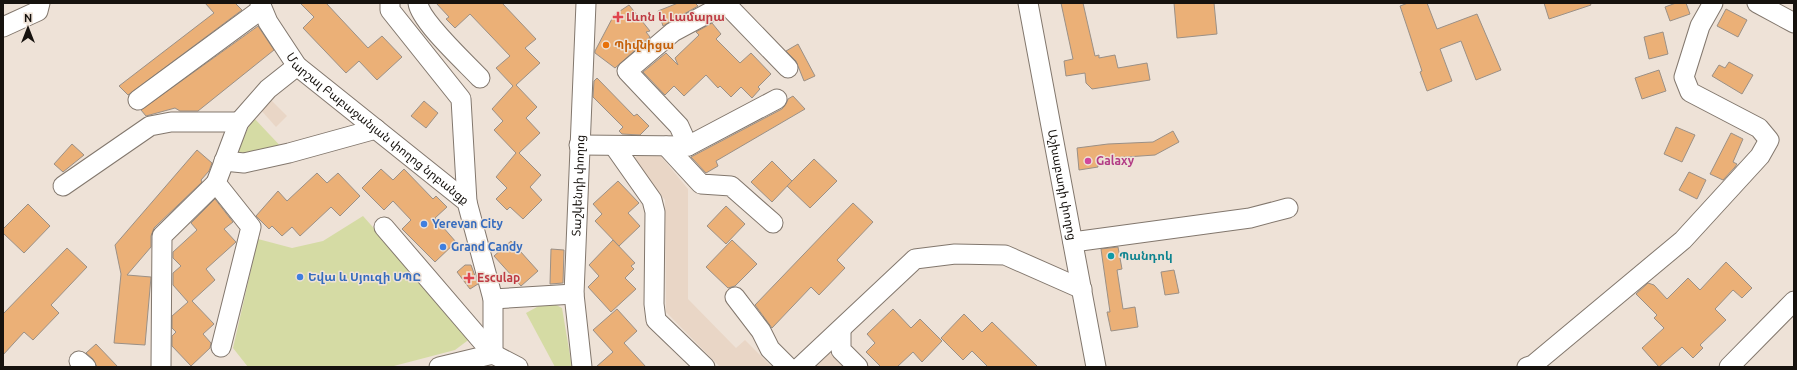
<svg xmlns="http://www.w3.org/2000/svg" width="1797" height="370" viewBox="0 0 1797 370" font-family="Ubuntu,'Noto Sans Armenian',sans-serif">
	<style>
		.industrial { fill: #e9d6c6 }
		.green { fill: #d5dba4 }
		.building { fill: #ebb077; stroke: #9b9086 }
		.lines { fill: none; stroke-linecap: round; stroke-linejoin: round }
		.minor-casing { stroke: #82776d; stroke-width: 21 }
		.minor { stroke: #fff; stroke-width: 19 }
		.health-dot { fill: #e0444e; stroke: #eee2d7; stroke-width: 1.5 }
		.food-dot { fill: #e8710a; stroke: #eee2d7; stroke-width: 1.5 }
		.hotel-dot { fill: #d1479c; stroke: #eee2d7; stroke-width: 1.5 }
		.shop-dot { fill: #3f7fe0; stroke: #eee2d7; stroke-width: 1.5 }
		.culture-dot { fill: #0f9aa8; stroke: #eee2d7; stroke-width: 1.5 }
		.labels { text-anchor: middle; stroke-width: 3; stroke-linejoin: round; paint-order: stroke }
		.health-label { font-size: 12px; font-weight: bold; fill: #be3a42; stroke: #eee2d7; text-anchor: start }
		.food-label { font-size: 12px; font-weight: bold; fill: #c56008; stroke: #eee2d7; text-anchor: start }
		.street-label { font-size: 12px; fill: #16120e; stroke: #eee2d7 }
		.hotel-label { font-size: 12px; font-weight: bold; fill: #b23c85; stroke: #eee2d7; text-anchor: start }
		.shop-label { font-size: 12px; font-weight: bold; fill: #366cbe; stroke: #eee2d7; text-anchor: start }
		.culture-label { font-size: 12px; font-weight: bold; fill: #0d838f; stroke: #eee2d7; text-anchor: start }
	</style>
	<rect width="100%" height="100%" fill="#eee2d7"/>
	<g class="industrial">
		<path d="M271 100 287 116 276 127 260 109Z"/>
		<path d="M643 151 660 155 688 189V299L736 348 745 340 772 367H720L666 312 665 200 632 160Z"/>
		<path d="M828 351 844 367H813Z"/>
	</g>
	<g class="green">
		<path d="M253 117 285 151 235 157Z"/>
		<path d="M363 216 471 338 455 350 390 367H248L233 348 258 239 292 248 323 241Z"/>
		<path d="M548 301 562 308 572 367H555L526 313Z"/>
	</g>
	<g class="building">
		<path d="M205 3H235L242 10 128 95 119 86 214 13Z"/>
		<path d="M300 3H326L368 48 382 36 402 57 377 80 359 61 346 73 303 28 314 17Z"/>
		<path d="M436 3H502L536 39 525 48 540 63 516 85 537 107 526 118 540 133 519 153 541 175 530 187 542 200 523 219 510 207 507 210 496 199 507 188 496 177 516 153 494 130 503 121 492 109 513 86 496 68 510 56 470 14 455 28 446 19 449 17Z"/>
		<path d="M678 3H695L698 6 663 26 658 11Z"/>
		<path d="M1061 3H1083L1095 56 1099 55V58L1115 55 1118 68 1147 63 1150 80 1092 89 1086 83 1085 73 1066 76 1064 61 1073 59Z"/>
		<path d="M1174 3H1214L1217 34 1177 38Z"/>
		<path d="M1408 3H1427L1437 29 1477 14 1501 70 1476 80 1461 41 1440 49 1452 81 1427 91 1420 72 1422 71 1400 6Z"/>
		<path d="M1544 3H1590L1591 5 1549 19Z"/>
		<path d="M1676 3H1686L1690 14 1670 21 1665 7Z"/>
		<path d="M629 5 650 31 646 32 650 37 615 68 595 53V51L614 15Z"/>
		<path d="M1726 9 1747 20 1738 37 1717 26Z"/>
		<path d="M712 23 721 34 716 39 740 63 751 53 771 74 758 87 760 89 752 98 741 87 731 97 720 86 718 88 706 75 684 96 674 86 665 95 643 72 666 53 678 65 675 58 699 35 696 32Z"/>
		<path d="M258 26 274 50 198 111H180L175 108 146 116 141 110Z"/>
		<path d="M1663 32 1668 54 1649 59 1644 37Z"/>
		<path d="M798 44 815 76 804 81 796 61 786 51Z"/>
		<path d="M1729 62 1753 75 1742 94 1712 76 1719 65 1725 68Z"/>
		<path d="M1659 70 1666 91 1642 99 1635 78Z"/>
		<path d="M597 78 634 116 637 114 649 126 640 135 622 134 619 131 623 127 593 97 594 81Z"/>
		<path d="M793 96 805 109 716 161 718 166 706 173 691 157 782 109 786 104 788 99Z"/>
		<path d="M424 101 438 113 426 128 411 116Z"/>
		<path d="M1676 127 1695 135 1682 162 1664 154Z"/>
		<path d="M1173 131 1179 142 1155 155 1097 159 1098 167 1079 170 1077 148 1108 144 1153 142Z"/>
		<path d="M1731 133 1743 139 1733 162 1737 164 1735 167 1723 180 1710 174Z"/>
		<path d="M72 144 84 155 63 172 54 164Z"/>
		<path d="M197 150 212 163 209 171 201 180 202 182 154 228 151 236V247L127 275 151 277 145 345 114 343 121 274 115 245Z"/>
		<path d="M814 159 837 181 810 208 787 186Z"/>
		<path d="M772 161 792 181 772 202 751 182Z"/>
		<path d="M381 169 393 180 404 169 433 199 436 196 447 207 435 218 456 242 435 262 402 229 411 220 393 201 384 210 362 188Z"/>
		<path d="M1689 172 1706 180 1697 199 1679 190Z"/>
		<path d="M317 173 327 183 338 173 360 196 340 216 331 207 300 236 292 227 282 236 272 226 269 229 256 216 278 191 287 201Z"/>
		<path d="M618 181 639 203 628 213 640 226 619 246 595 221 602 214 593 204Z"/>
		<path d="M215 199 233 222 224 229 236 242 206 269 215 280 192 301 214 324 203 334 211 343 210 348 191 366 172 346V336L176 332 172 328V316L188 302 173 285V273L181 266 173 258V252L197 230 191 223Z"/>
		<path d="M853 203 873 222 837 260 845 268 819 295 811 287 772 328 755 305Z"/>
		<path d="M28 204 50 226 24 253 3 233V229Z"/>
		<path d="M726 206 745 224 726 244 707 226Z"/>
		<path d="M613 240 635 263 631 266 634 269 625 278 636 289 611 312 588 287 599 276 589 265Z"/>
		<path d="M732 240 757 264 735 286 728 288 706 267Z"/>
		<path d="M511 241 538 271 521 286 494 256Z"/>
		<path d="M1118 247 1122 269 1117 270 1123 309 1135 307 1138 327 1111 331 1107 312H1110L1101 249Z"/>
		<path d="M67 248 87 267 51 305 59 313 33 340 24 332 3 355V314Z"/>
		<path d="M551 249 564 250 563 283 550 284Z"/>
		<path d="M1726 262 1752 288 1742 298 1733 290 1715 309 1726 320 1700 345 1703 348 1693 358 1682 347 1659 367 1642 348 1664 328 1654 318 1657 315 1636 294 1648 283 1654 285 1667 299 1688 278 1700 290Z"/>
		<path d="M465 265H471L478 284 470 289 457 272Z"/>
		<path d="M1174 270 1179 293 1165 295 1161 272Z"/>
		<path d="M617 309 637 331 624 343 646 367H596L613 352 593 330Z"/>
		<path d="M893 309 911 328 920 319 942 341 922 362 913 352 897 367H881L866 352 875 343 867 334Z"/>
		<path d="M964 314 982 332 992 322 1038 367H988L972 351 963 360 941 338Z"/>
		<path d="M96 344 118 367H97L93 359 86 353Z"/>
	</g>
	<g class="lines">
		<defs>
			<g id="minor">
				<path id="s1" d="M260 3 268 22 297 66 467 202 493 299V354"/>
				<path d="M390 3V10L461 99 467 202"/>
				<path d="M418 3C420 21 466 63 480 78"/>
				<path id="s2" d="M1028 3 1096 367"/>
				<path d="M1757 3 1794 23"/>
				<path d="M726 4 788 68"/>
				<path d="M3 27 38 11 40 3"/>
				<path d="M138 100 259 11"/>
				<path d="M579 145 688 146 777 99"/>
				<path d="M614 146 652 200 655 212 654 304 656 320 705 367"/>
				<path d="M666 146 701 184 731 186 773 223"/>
				<path d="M688 146 679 126 627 71 673 32 727 3"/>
				<path d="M224 161 244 163 289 153 376 129"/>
				<path d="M63 186 150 126 171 122H239"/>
				<path d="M384 227 493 354"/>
				<path d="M1073 242 1250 218 1288 208"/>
				<path d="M735 297 761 331 770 349 788 367"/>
				<path d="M493 299 574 294"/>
				<path d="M841 329V350L858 367"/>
				<path d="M221 347 251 227 216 183 239 122 268 89 297 66"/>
				<path d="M79 361 86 367"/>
				<path d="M161 367 162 236 216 183"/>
				<path d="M439 367 493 354 518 367"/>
				<path id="s3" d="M582 367 574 294 586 3"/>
				<path d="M800 367 915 259 955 254 1005 255 1082 289"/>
				<path d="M1527 367 1533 365 1683 240 1760 156 1769 140 1759 128 1690 92 1684 77 1700 26 1713 3"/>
				<path d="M1729 367 1794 301"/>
			</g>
		</defs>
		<use href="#minor" class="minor-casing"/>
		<use href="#minor" class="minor"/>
	</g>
	<g class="health-dot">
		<path d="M616 11h4v4h4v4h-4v4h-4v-4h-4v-4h4z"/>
		<path d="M467 272h4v4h4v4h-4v4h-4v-4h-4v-4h4z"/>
	</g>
	<circle class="food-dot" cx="606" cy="45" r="4"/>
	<circle class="hotel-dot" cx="1088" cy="161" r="4"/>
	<g class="shop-dot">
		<circle cx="424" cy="224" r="4"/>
		<circle cx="443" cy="247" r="4"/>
		<circle cx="300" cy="277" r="4"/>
	</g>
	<circle class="culture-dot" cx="1111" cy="256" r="4"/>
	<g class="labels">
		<g class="health-label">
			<text x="626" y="21">Լևոն և Լամարա</text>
			<text x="477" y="282">Esculap</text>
		</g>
		<g class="food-label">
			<text x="614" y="49">Պիվնիցա</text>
		</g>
		<g class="street-label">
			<text dy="4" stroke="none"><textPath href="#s1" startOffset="175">Մարշալ Բաբաջանյան փողոց նրբանցք</textPath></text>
			<text dy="4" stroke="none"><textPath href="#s3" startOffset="182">Տաշկենդի փողոց</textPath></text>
			<text dy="4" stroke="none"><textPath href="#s2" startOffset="185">Աշխաբադի փողոց</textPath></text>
		</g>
		<g class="hotel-label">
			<text x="1096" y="165">Galaxy</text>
		</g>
		<g class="shop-label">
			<text x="432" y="228">Yerevan City</text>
			<text x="451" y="251">Grand Candy</text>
			<text x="308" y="281">Եվա և Սյուզի ՍՊԸ</text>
		</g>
		<g class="culture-label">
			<text x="1119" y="260">Պանդոկ</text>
		</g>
	</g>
	<rect width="1797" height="370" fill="none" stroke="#16120e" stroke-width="8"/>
	<g transform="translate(28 28)" stroke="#eee2d7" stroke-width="3" paint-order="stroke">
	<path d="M0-3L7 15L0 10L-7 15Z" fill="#16120e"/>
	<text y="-6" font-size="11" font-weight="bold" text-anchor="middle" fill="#16120e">N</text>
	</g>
</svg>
